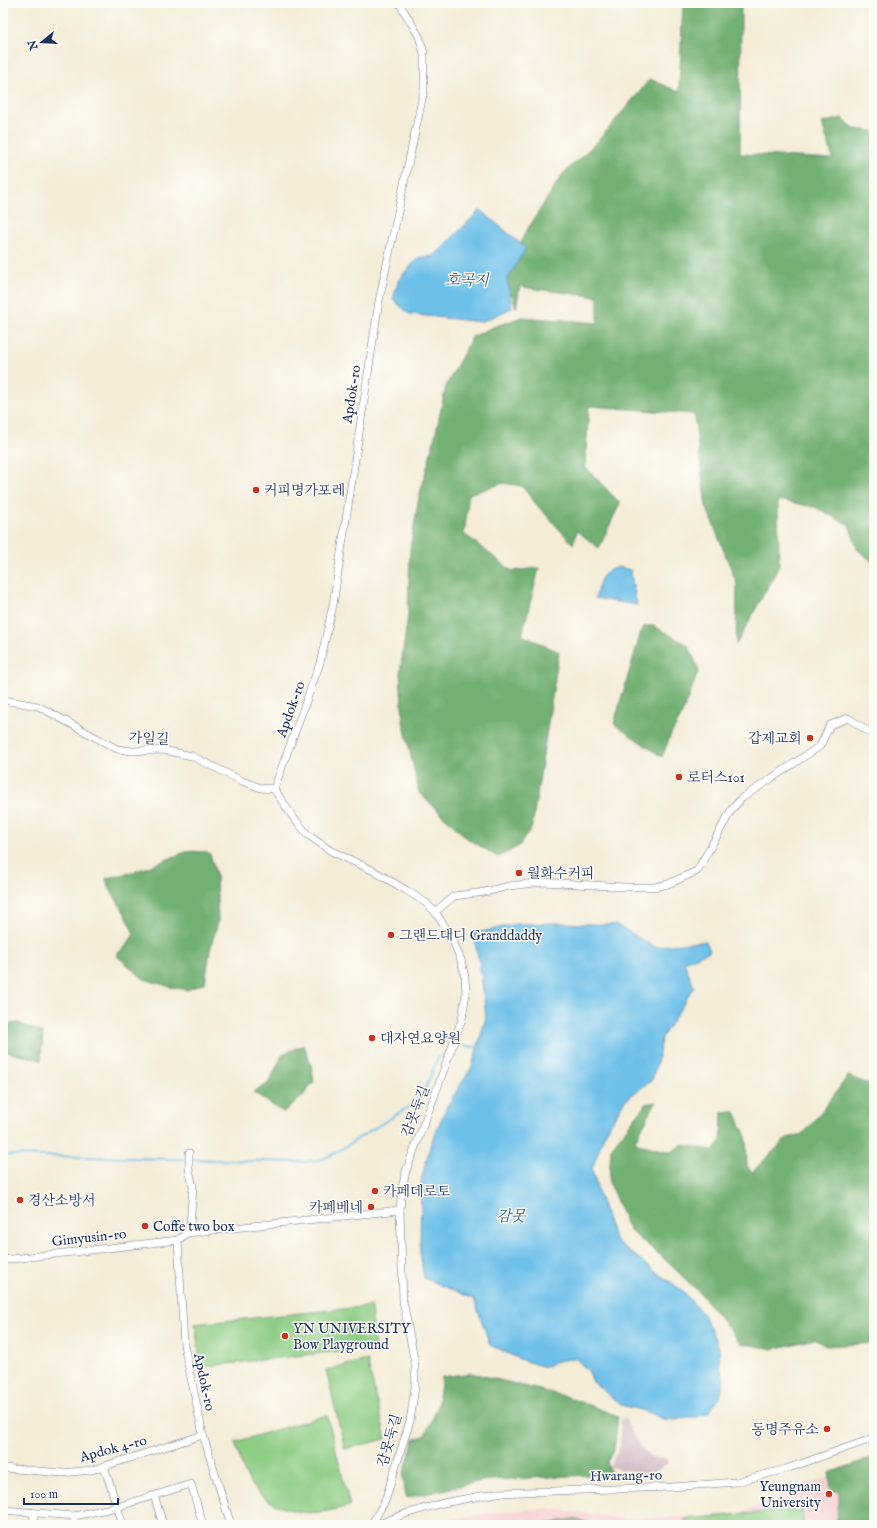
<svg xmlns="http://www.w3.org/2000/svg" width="877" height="1528" viewBox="0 0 877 1528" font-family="'IM FELL English','Noto Serif KR',serif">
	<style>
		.built { fill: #f7cfd1 }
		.industrial { fill: #d2bdc6 }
		.green { fill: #8ecd84; stroke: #547e71 }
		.forest { fill: #72b072; stroke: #467068 }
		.water { fill: #6dc0e9; stroke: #4478a4 }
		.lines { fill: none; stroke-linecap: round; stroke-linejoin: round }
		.stream { stroke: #6dc0e9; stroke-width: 2 }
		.minor-casing { stroke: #677188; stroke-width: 8 }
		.minor { stroke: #fff; stroke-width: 7 }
		.poi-dot { fill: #c8321e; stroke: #fdfcf7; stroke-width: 1.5 }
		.labels { text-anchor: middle; stroke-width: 3; stroke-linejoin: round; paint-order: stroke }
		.street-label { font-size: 14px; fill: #1b2f5e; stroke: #fdfcf7 }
		.poi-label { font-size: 14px; fill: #1b2f5e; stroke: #fdfcf7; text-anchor: start }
		.water-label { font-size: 15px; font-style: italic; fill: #345a88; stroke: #fdfcf7 }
	</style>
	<rect width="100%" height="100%" fill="#fdfcf7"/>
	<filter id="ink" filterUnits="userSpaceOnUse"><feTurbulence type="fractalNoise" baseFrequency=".025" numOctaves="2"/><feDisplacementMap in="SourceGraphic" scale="8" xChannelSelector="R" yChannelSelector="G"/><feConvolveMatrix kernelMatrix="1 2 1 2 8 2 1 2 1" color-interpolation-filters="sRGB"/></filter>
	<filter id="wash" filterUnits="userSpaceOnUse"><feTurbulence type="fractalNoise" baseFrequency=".012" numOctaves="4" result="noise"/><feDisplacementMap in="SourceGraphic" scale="16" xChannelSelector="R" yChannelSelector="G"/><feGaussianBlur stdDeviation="0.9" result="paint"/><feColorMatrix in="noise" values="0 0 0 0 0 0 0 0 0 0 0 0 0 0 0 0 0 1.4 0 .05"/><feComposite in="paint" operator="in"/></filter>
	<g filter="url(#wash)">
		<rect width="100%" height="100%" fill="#f4ecd7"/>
		<path class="built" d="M874 1464V1525H429L467 1516 547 1508 625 1519 735 1515 817 1481Z"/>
		<path class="industrial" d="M625 1418 639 1445 651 1458 668 1459V1463L651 1474 609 1467 620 1446V1420Z"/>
		<g class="green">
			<path d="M371 1306 375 1347 201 1367 195 1324Z"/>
			<path d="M367 1360 386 1439 345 1449 326 1370Z"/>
			<path d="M327 1415 350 1506C340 1508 330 1511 320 1512 294 1515 265 1505 250 1482 242 1471 239 1455 235 1442Z"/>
			<path d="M802 1509 804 1525H686L685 1519Z"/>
		</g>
		<g class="forest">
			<path d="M683 3H741L740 154 833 159 822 123 842 118 855 129 874 131V563L858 550 849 525 815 507 778 500 779 566 736 645 737 584 706 506 694 414 589 406 585 467 620 503 599 548 577 531 573 544 536 504 522 486 504 483 469 494 464 534 512 571 539 568 522 635 559 652 532 827 519 846 498 857 468 839 419 793 403 720 400 673 408 615 410 549 419 497 434 441 446 386 472 337 491 328 522 317 598 323V297L529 288 520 286 516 308 507 280 524 235 562 175 598 141 650 79 679 92Z"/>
			<path d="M646 626H654L688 645 699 670 680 719 671 734 662 757 614 724 642 628Z"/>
			<path d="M187 851 206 852 210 854 216 874 218 922 210 950 205 983 187 990 171 987 144 979 116 955 126 946 134 934 124 912 108 886 106 878C134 874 161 862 187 851Z"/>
			<path d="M18 1023 43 1033 41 1060 3 1051V1025Z"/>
			<path d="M304 1045 311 1064 314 1082 301 1098 283 1112 253 1092 268 1084 283 1054Z"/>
			<path d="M848 1076 874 1086V1343L826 1346 815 1339 773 1349 740 1343 701 1294 660 1255 629 1230 609 1182 611 1148 646 1104 656 1102 635 1141 642 1145 671 1152 682 1145 714 1150 721 1141 722 1112 730 1111 735 1112 746 1137 747 1166 752 1172 787 1138 803 1134 812 1124Z"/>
			<path d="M471 1373 564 1396 618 1416 614 1449 607 1462 611 1474 487 1480 406 1498 403 1476 414 1440 425 1435 437 1409 442 1377Z"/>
			<path d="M874 1457V1525H835L839 1502V1492L831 1490 829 1473Z"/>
			<path d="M573 1519 597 1525H538Z"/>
		</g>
		<g class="water">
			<path d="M480 210 526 248 507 280 512 308 481 322 409 314 393 299 399 279 418 258 434 256Z"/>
			<path d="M619 567 630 570 637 605 595 598C600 582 600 571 619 567Z"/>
			<path d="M559 923 617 925 655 947 706 941 710 951 684 962 694 987 661 1039 658 1059 652 1080 625 1100 604 1135 592 1169 599 1195 615 1240 653 1270 683 1291 705 1317 719 1348 720 1368 724 1379 720 1397 708 1413 697 1417H687L676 1420 663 1419 648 1412 621 1405 593 1382 589 1372 575 1358C565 1360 554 1360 546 1367L524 1361 490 1345 474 1299 424 1278 420 1253 421 1181 431 1143 447 1106 472 1067 486 1017 480 966 473 934 516 924Z"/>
		</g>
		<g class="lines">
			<g class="stream">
				<path d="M464 1046 478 1047"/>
				<path d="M3 1155 304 1162 323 1159 335 1153 410 1106 424 1092 438 1057"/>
			</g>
		</g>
	</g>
	<g filter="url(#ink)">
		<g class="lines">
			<defs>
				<g id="minor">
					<path d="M3 700 38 706 117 749 132 751 163 750 192 756 242 781 261 788 274 789"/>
					<path d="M274 789 293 817 308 835 331 851 372 870 406 890 426 903 435 912 450 934 461 960 465 977 466 993 462 1019 437 1089 406 1171 402 1188 400 1210 403 1301 415 1364V1387L410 1421 385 1501 371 1525"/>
					<path d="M274 789 320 663 333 605 379 301 424 90V53L419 36 399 3"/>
					<path d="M435 912 454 896 485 892 509 886 543 882 625 887H655L668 884 697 871 732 809 742 798 820 746 830 725 848 718 874 735"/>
					<path d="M187 1233 190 1225 193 1187 189 1169V1153"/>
					<path d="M178 1240 184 1345 203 1435 231 1525"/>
					<path d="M178 1240 187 1233 400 1210"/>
					<path d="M3 1260 178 1240"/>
					<path d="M104 1466 123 1525"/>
					<path d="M3 1468 62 1473 92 1470 203 1435"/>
					<path d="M154 1495 163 1525"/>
					<path d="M3 1510 74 1516 117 1507 191 1484 203 1525"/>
					<path d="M33 1525 34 1513"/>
					<path d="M74 1525V1516"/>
					<path d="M376 1525 405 1514 443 1503 497 1493 672 1487 736 1482 786 1469 874 1438"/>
				</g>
			</defs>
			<use href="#minor" class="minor-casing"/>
			<use href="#minor" class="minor"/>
		</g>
	</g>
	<g class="poi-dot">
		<circle cx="256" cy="490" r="4"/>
		<circle cx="810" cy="738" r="4"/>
		<circle cx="679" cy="777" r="4"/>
		<circle cx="519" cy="873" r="4"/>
		<circle cx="391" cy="935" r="4"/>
		<circle cx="372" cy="1038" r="4"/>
		<circle cx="375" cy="1191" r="4"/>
		<circle cx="20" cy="1200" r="4"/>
		<circle cx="371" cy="1207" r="4"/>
		<circle cx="145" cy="1226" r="4"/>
		<circle cx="285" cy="1336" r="4"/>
		<circle cx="827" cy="1429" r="4"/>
		<circle cx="829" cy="1494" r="4"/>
	</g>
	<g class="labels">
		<g class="street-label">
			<text transform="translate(351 394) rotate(-81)" y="5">Apdok-ro</text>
			<text transform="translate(290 709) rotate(-70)" y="5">Apdok-ro</text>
			<text transform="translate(149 738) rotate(3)" y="5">가일길</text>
			<text transform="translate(415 1111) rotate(-69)" y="5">감못둑길</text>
			<text transform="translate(89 1237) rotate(-6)" y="5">Gimyusin-ro</text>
			<text transform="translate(205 1382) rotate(78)" y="5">Apdok-ro</text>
			<text transform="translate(389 1440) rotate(-74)" y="5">감못둑길</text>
			<text transform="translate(113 1448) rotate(-15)" y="5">Apdok 4-ro</text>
			<text transform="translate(626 1475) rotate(-1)" y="5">Hwarang-ro</text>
		</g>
		<g class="poi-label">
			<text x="264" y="495">커피명가포레</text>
			<text x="802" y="743" text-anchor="end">갑제교회</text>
			<text x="687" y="782">로터스101</text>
			<text x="527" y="878">월화수커피</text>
			<text x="399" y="940">그랜드대디 Granddaddy</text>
			<text x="380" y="1043">대자연요양원</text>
			<text x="383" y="1196">카페데로토</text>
			<text x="28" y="1205">경산소방서</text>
			<text x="363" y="1212" text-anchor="end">카페베네</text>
			<text x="153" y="1231">Coffe two box</text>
			<text x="293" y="1333">YN UNIVERSITY<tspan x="293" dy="16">Bow Playground</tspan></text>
			<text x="819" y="1434" text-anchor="end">동명주유소</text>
			<text x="821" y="1491" text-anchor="end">Yeungnam<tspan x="821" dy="16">University</tspan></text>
		</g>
		<g class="water-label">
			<text x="467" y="285">호곡지</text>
			<text x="511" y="1221">감못</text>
		</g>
	</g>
	<rect width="877" height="1528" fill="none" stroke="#fdfcf7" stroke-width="16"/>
	<g transform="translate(42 42) rotate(252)" stroke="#fdfcf7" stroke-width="3" paint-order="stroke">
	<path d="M0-3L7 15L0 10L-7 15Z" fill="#1b2f5e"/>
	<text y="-6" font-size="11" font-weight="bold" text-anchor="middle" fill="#1b2f5e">N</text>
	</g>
	<path d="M24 1498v6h94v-6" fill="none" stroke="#1b2f5e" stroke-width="2"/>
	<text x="30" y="1498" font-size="12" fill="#1b2f5e" stroke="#fdfcf7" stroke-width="3" paint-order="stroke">100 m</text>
</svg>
